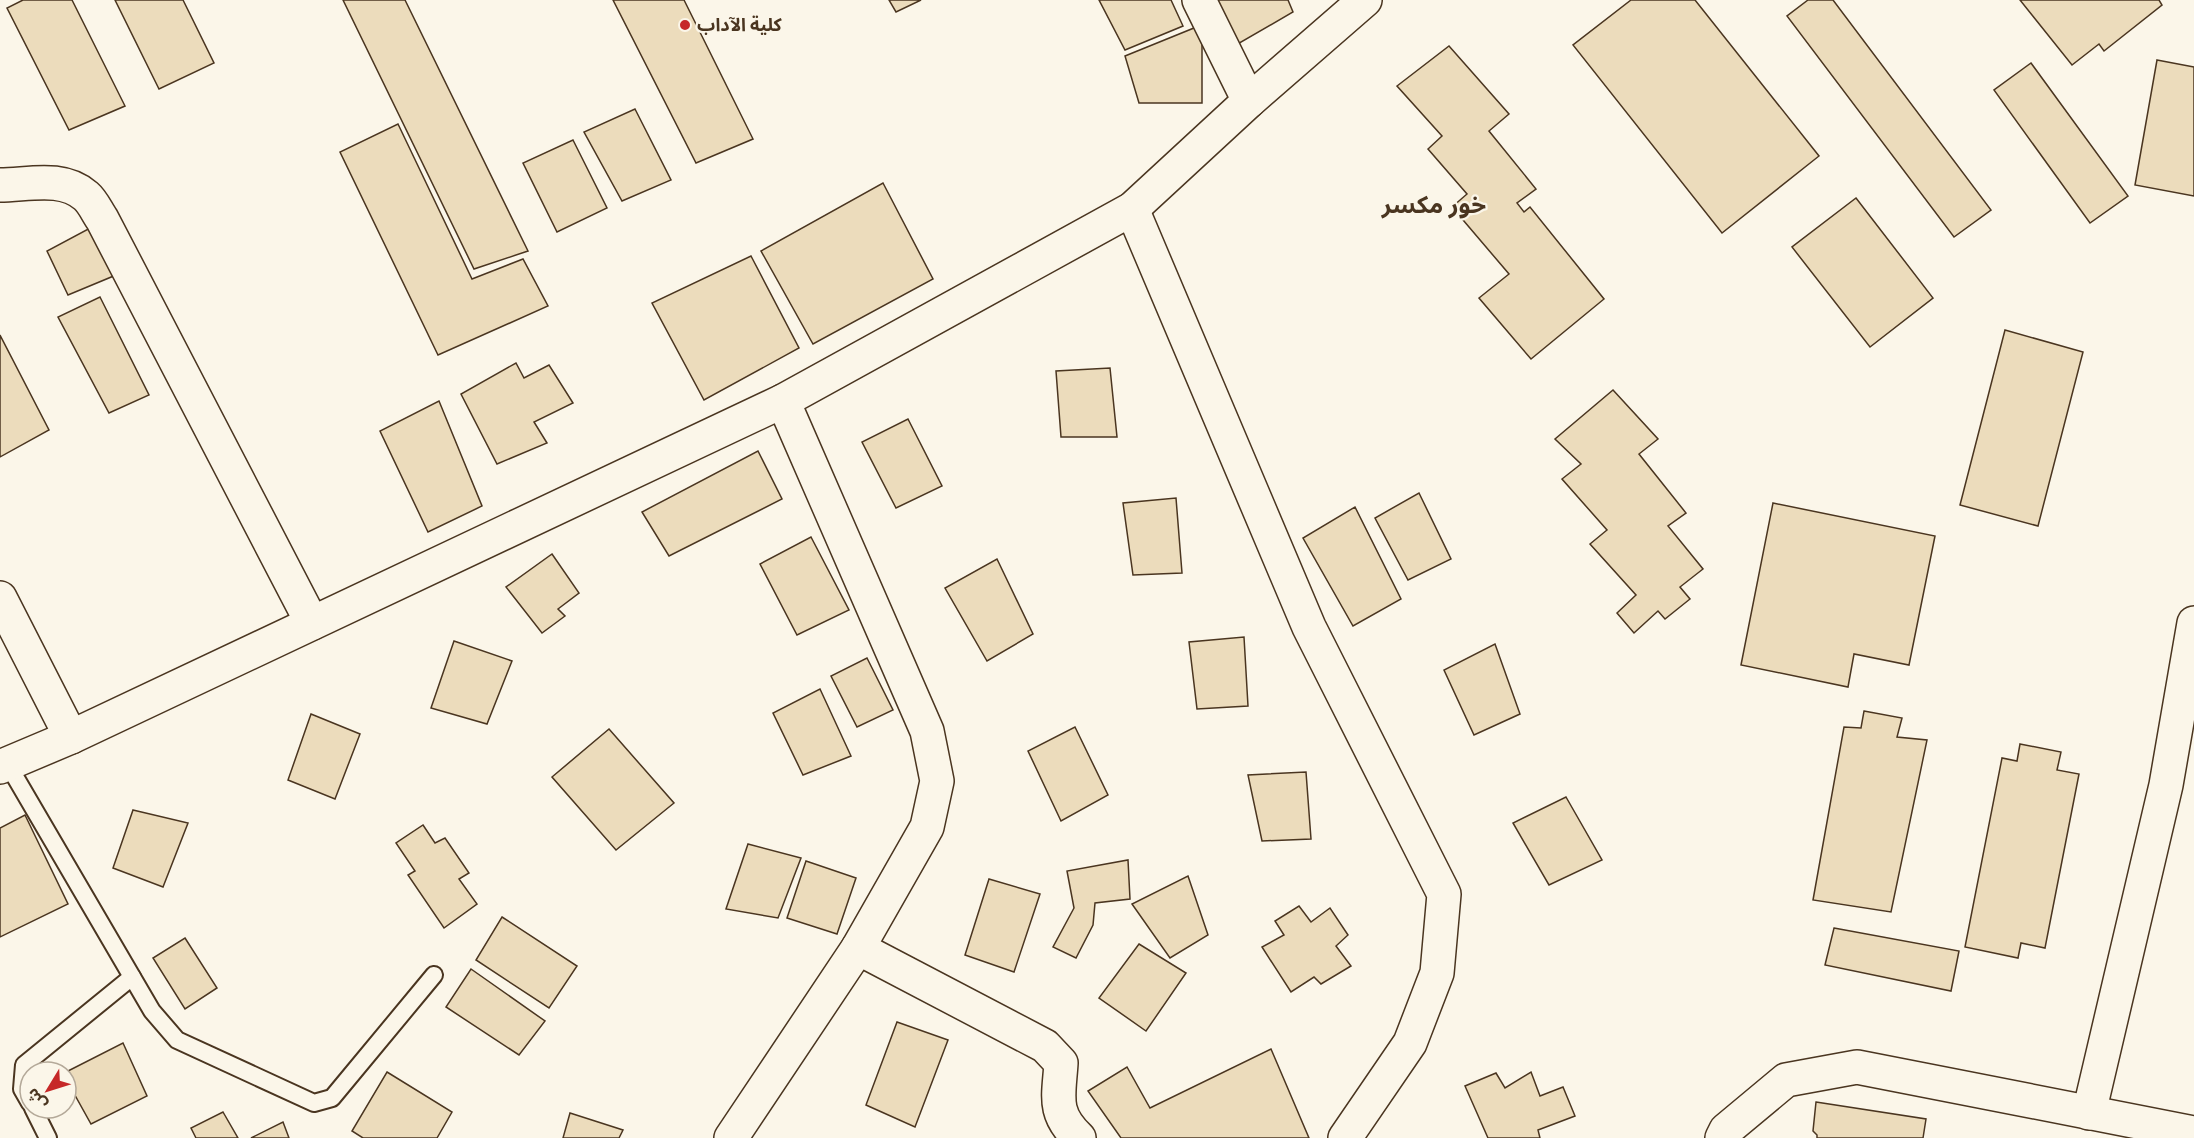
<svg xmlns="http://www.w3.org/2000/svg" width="2194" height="1138" viewBox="0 0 2194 1138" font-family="'Archivo Narrow','Noto Sans Arabic',sans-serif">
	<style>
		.building { fill: #ecdcbc; stroke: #4a3520; stroke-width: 1.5 }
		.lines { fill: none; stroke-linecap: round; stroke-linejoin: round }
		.lane-casing { stroke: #4a3520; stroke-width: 20 }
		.street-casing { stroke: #4a3520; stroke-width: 36 }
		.lane { stroke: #fbf6e9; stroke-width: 16 }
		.street { stroke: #fbf6e9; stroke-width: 33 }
		.poi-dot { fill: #c62828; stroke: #fbf6e9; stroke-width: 2 }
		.labels { text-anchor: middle; stroke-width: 4.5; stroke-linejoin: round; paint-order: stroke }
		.poi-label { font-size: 18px; font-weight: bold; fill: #4a3520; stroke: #fbf6e9; text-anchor: start }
		.district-label { font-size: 24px; font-weight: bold; fill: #4a3520; stroke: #fbf6e9 }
	</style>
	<rect width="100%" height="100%" fill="#fbf6e9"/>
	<g class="building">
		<path d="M23 0H72L125 106 69 130 7 8Z"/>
		<path d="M115 0H183L214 63 159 89Z"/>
		<path d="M343 0H405L528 251 474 269Z"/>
		<path d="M613 0H684L753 139 696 163Z"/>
		<path d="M889 0H921L896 12Z"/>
		<path d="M1099 0H1171L1183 26 1125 50Z"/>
		<path d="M1212 0H1288L1293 12 1236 45Z"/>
		<path d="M1631 0H1695L1819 156 1722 233 1573 45Z"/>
		<path d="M1808 0H1833L1991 210 1954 237 1787 16Z"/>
		<path d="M2020 0H2159L2162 5 2104 51 2099 44 2072 65Z"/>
		<path d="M1194 28 1202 38V103H1139L1125 56Z"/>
		<path d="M1449 46 1509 114 1489 131 1536 189 1517 203 1524 212 1530 207 1604 299 1531 359 1479 298 1509 274 1452 207 1467 194 1428 149 1442 136 1397 86Z"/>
		<path d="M2157 60 2194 67V196L2135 185Z"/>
		<path d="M2031 63 2128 196 2090 223 1994 90Z"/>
		<path d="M635 109 671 180 622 201 584 132Z"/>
		<path d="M398 124 472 279 523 259 548 306 438 355 340 152Z"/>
		<path d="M573 140 607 208 557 232 523 163Z"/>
		<path d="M883 183 933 279 813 344 761 251Z"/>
		<path d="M1856 198 1933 298 1870 347 1792 247Z"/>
		<path d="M92 227 116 275 68 295 47 251Z"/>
		<path d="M751 256 799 348 704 400 652 303Z"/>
		<path d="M100 297 149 395 109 413 58 317Z"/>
		<path d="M2005 330 2083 352 2038 526 1960 505Z"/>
		<path d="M0 335 49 430 0 457Z"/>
		<path d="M516 363 524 378 549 365 573 403 534 422 547 443 497 464 461 394Z"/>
		<path d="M1110 368 1117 437H1061L1056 371Z"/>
		<path d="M1613 390 1658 439 1639 454 1686 513 1668 526 1703 569 1680 587 1690 599 1665 619 1658 611 1634 633 1617 613 1636 595 1590 544 1607 530 1562 479 1581 464 1555 439Z"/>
		<path d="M439 401 482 506 428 532 380 431Z"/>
		<path d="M908 419 942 486 896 508 862 442Z"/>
		<path d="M758 451 782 499 669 556 642 512Z"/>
		<path d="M1419 493 1451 559 1408 580 1375 518Z"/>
		<path d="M1176 498 1182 573 1133 575 1123 503Z"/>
		<path d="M1773 503 1935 536 1909 665 1854 654 1848 687 1741 665Z"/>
		<path d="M1355 507 1401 599 1353 626 1303 538Z"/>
		<path d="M811 537 849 610 797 635 760 564Z"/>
		<path d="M552 554 579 593 558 609 565 616 542 633 506 587Z"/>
		<path d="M997 559 1033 634 987 661 945 588Z"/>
		<path d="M1244 637 1248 706 1197 709 1189 642Z"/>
		<path d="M454 641 512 661 487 724 431 708Z"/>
		<path d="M1495 644 1520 714 1474 735 1444 670Z"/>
		<path d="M867 658 893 710 857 727 831 676Z"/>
		<path d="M820 689 851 756 803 775 773 713Z"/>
		<path d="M1864 711 1902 718 1897 737 1927 740 1891 912 1813 900 1844 727 1861 728Z"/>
		<path d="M311 714 360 734 335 799 288 780Z"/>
		<path d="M1075 727 1108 795 1061 821 1028 751Z"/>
		<path d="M609 729 674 803 616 850 552 777Z"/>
		<path d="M2020 744 2061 752 2057 770 2079 774 2045 948 2021 943 2018 958 1965 947 2002 758 2017 761Z"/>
		<path d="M1306 772 1311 839 1262 841 1248 775Z"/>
		<path d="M1566 797 1602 860 1549 885 1513 823Z"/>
		<path d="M133 810 188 823 163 887 113 868Z"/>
		<path d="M25 815 68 904 0 937V828Z"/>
		<path d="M423 825 435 843 445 838 469 873 459 879 477 904 444 928 408 875 415 871 396 843Z"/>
		<path d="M748 844 801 858 778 918 726 909Z"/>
		<path d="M1128 860 1130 899 1095 903 1093 925 1076 958 1053 947 1074 908 1067 871Z"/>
		<path d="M806 861 856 878 837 934 787 918Z"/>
		<path d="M1188 876 1208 935 1170 958 1132 904Z"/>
		<path d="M989 879 1040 894 1014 972 965 955Z"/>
		<path d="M1299 906 1311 922 1330 908 1348 935 1336 946 1351 966 1321 984 1314 977 1291 992 1262 947 1284 935 1275 921Z"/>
		<path d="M502 917 577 966 549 1008 476 960Z"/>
		<path d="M1834 928 1959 951 1951 991 1825 965Z"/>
		<path d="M185 938 217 988 185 1009 153 958Z"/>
		<path d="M1139 944 1186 973 1146 1031 1099 998Z"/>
		<path d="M471 969 545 1021 519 1055 446 1007Z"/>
		<path d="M897 1022 948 1040 915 1127 866 1105Z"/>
		<path d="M123 1043 147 1096 91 1124 66 1079V1072Z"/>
		<path d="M1271 1049 1309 1138H1121L1088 1091 1127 1067 1150 1108Z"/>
		<path d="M387 1072 452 1112 437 1138H363L352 1131Z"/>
		<path d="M1531 1072 1540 1096 1563 1087 1575 1116 1538 1130 1540 1138H1488L1465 1086 1496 1073 1505 1088Z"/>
		<path d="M1816 1102 1926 1119 1923 1138H1817V1135L1813 1131Z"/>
		<path d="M223 1112 238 1138H196L191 1128Z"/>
		<path d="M570 1113 623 1130 619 1138H563Z"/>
		<path d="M283 1122 289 1138H251Z"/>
	</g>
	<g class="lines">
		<defs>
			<g id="lane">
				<path d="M7 763 152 1011 177 1040 314 1103 332 1098 434 975"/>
				<path d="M30 1103 22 1089 24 1065 132 977"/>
				<path d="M33 1108 48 1138"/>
			</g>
			<g id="street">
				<path d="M1199 0 1249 101"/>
				<path d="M0 185C28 185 62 175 86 196 93 202 97 212 102 219L312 623"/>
				<path d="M1132 209 1309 627 1444 894 1437 973 1410 1043 1345 1138"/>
				<path d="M0 598 71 737"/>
				<path d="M0 767 71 737 783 401 1132 209 1249 101 1365 0"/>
				<path d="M858 948 1045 1046 1061 1063C1059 1096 1052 1113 1079 1138"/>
				<path d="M2089 1113 2166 785 2194 623"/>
				<path d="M731 1138 858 948 927 827 937 781 927 731 783 401"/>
				<path d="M1722 1138 1726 1130 1786 1080 1857 1067 2194 1133"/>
			</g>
		</defs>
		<use href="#lane" class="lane-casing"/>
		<use href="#street" class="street-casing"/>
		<use href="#lane" class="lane"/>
		<use href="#street" class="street"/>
	</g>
	<circle class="poi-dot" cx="685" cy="25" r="6"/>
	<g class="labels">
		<g class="poi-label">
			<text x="697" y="31">كلية الآداب</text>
		</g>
		<g class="district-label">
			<text x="1434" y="213">خور مكسر</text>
		</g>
	</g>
	<g transform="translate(48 1090) rotate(232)"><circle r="28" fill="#fbf6e9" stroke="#b4a999" stroke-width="1.5"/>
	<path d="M0-4.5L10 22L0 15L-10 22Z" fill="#c62828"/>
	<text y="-9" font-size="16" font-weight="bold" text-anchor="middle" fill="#4a3520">ش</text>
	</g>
</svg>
